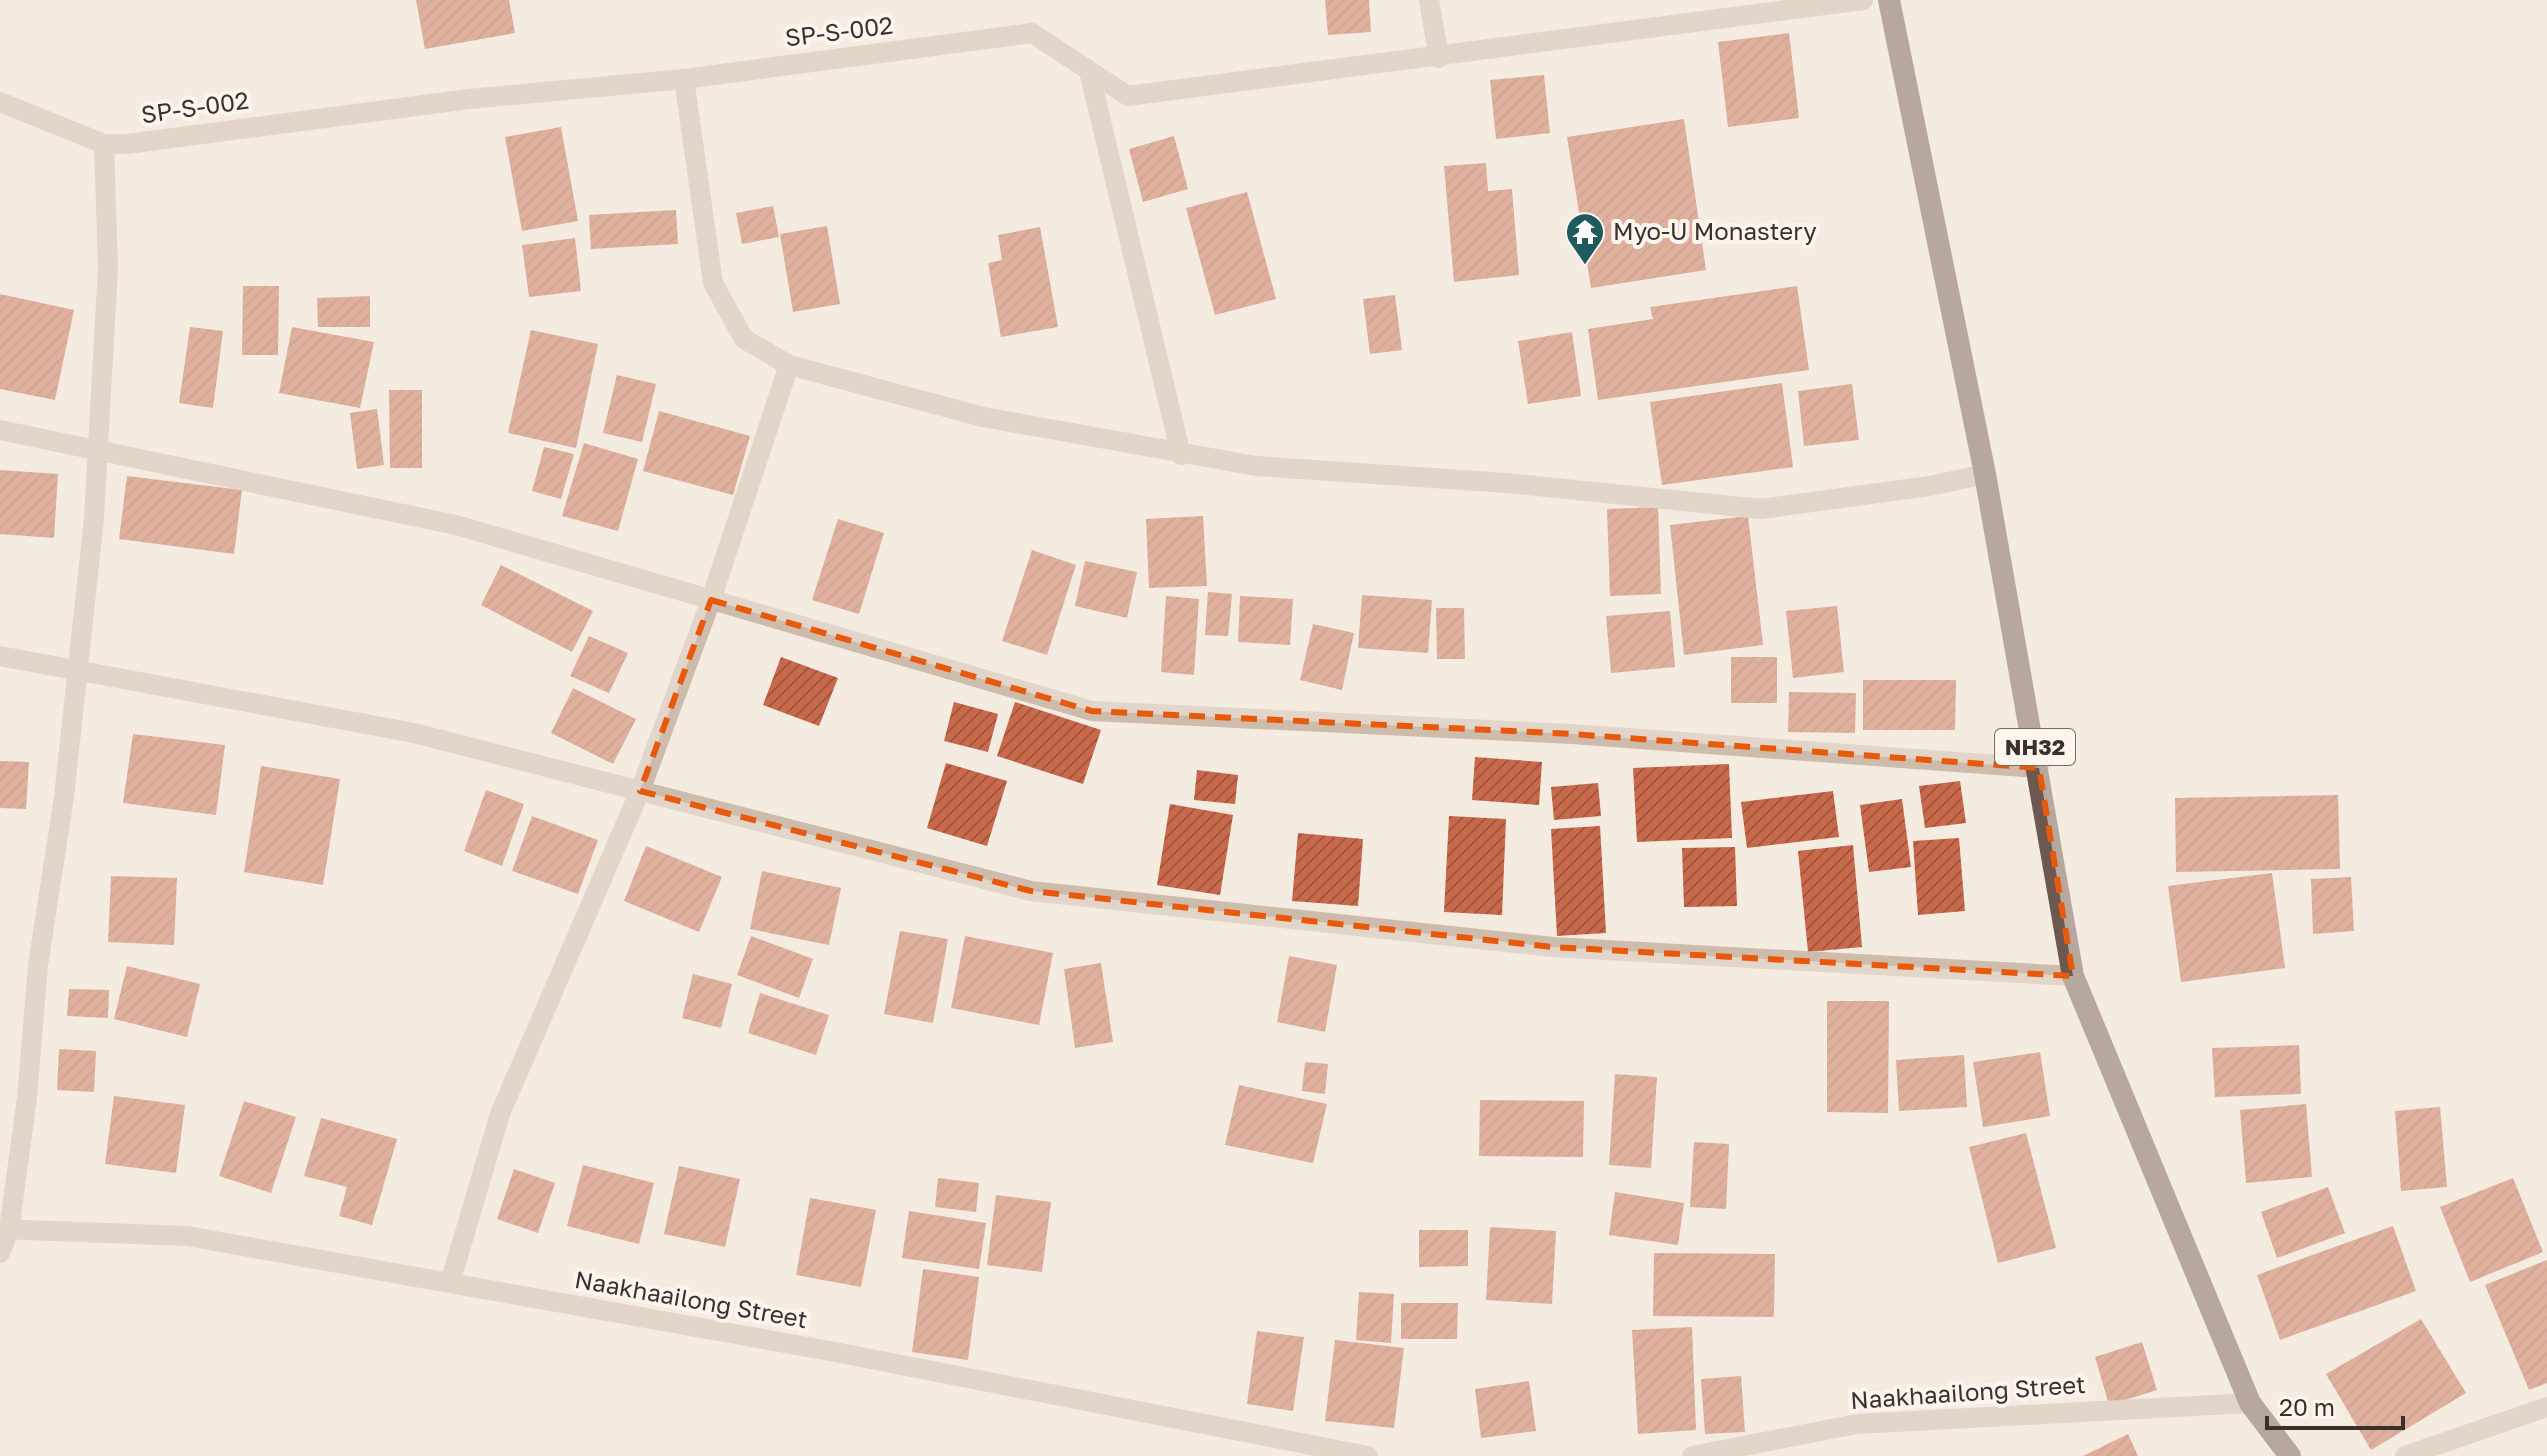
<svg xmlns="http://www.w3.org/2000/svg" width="2547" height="1456" viewBox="0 0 2547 1456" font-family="'Golos Text',sans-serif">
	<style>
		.building { fill: url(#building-hatch) }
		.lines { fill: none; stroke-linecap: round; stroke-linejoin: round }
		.minor { stroke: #cdbbac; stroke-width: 20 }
		.trunk { stroke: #6c584f; stroke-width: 22 }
		.marked { fill: none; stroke: #e8590c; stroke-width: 6; stroke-dasharray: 16 10; stroke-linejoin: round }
		.labels { text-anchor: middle; stroke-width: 8; stroke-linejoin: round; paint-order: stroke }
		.shield { fill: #fbf5ee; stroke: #756b66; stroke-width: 2 }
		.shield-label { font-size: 22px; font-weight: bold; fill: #3b302b }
		.street-label { font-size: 24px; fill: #3b302b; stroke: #fbf5ee }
		.poi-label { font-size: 24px; fill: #3b302b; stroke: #fbf5ee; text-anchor: start }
	</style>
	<defs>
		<pattern id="building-hatch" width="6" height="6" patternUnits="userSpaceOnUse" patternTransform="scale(2)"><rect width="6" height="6" fill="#c8694b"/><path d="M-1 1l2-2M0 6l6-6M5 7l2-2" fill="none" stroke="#a4573f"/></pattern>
	</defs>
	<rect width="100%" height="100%" fill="#f4ebe1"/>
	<g class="building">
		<path d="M416 0H509L515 33 425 49Z"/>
		<path d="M1325 0H1369L1371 32 1328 35Z"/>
		<path d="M1789 33 1799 118 1728 127 1718 42Z"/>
		<path d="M1544 75 1550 133 1496 139 1490 80Z"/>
		<path d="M1684 119 1706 270 1591 288 1567 137Z"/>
		<path d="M561 127 578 221 522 231 505 137Z"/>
		<path d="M1174 136 1188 189 1143 202 1129 149Z"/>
		<path d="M1486 163 1488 191 1512 189 1519 275 1454 282 1444 166Z"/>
		<path d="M1247 192 1276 299 1215 315 1186 208Z"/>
		<path d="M773 206 779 237 742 244 736 213Z"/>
		<path d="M676 210 678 244 591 249 589 215Z"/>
		<path d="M827 226 840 304 793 312 780 234Z"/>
		<path d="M1040 227 1058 327 1001 337 988 263 1002 260 998 235Z"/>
		<path d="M575 238 581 291 529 297 522 245Z"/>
		<path d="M243 286H279L278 355H242Z"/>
		<path d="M1797 286 1809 370 1598 400 1588 329 1653 319 1650 307Z"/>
		<path d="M0 294 74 310 55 400 0 389Z"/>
		<path d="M1395 295 1402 350 1370 354 1363 299Z"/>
		<path d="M370 296V327H318L317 298Z"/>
		<path d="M190 327 223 331 213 408 179 403Z"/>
		<path d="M292 327 374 342 360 408 279 393Z"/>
		<path d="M531 330 598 344 576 448 508 433Z"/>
		<path d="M1572 332 1581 396 1528 404 1518 341Z"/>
		<path d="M617 375 656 384 642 442 603 433Z"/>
		<path d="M1782 383 1793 467 1662 485 1650 402Z"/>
		<path d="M1852 384 1859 440 1804 446 1798 391Z"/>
		<path d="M389 390H422V468H390Z"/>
		<path d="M377 409 384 465 357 469 350 413Z"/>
		<path d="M659 411 750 436 733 495 643 471Z"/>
		<path d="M584 443 638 459 618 531 562 516Z"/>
		<path d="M544 447 574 454 561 499 532 491Z"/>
		<path d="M0 470 58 474 54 538 0 534Z"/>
		<path d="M127 476 242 490 234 554 119 539Z"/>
		<path d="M1658 507 1661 594 1610 596 1607 509Z"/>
		<path d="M1203 516 1207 586 1149 588 1146 519Z"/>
		<path d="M1748 516 1763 645 1684 655 1670 525Z"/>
		<path d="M838 519 884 533 859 614 812 600Z"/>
		<path d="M1032 550 1076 565 1047 655 1002 641Z"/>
		<path d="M1085 561 1137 572 1127 618 1075 606Z"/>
		<path d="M501 565 593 611 572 652 481 605Z"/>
		<path d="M1208 592 1232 594 1228 636 1205 635Z"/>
		<path d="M1362 595 1432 600 1428 653 1358 648Z"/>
		<path d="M1166 596 1199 599 1194 675 1161 672Z"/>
		<path d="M1240 596 1293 599 1290 645 1238 642Z"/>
		<path d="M1837 606 1844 672 1793 678 1786 611Z"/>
		<path d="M1436 608H1464L1465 659H1437Z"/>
		<path d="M1670 611 1675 667 1611 673 1606 616Z"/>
		<path d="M1313 624 1354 633 1342 690 1300 680Z"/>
		<path d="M589 636 628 653 609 693 570 676Z"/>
		<path d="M781 657 838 678 819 726 763 705Z"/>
		<rect x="1731" y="657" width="46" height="46"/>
		<path d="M1863 680H1956L1955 730H1863Z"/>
		<path d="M573 688 636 719 613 764 551 733Z"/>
		<path d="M1789 692 1856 693 1855 733 1788 732Z"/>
		<path d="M954 702 998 714 988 752 944 741Z"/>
		<path d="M1015 702 1101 730 1083 784 997 756Z"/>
		<path d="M133 734 225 745 216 815 123 803Z"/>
		<path d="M1475 757 1542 762 1539 805 1472 800Z"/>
		<path d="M0 761 29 762 26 809 0 808Z"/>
		<path d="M946 763 1007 781 987 846 927 828Z"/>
		<path d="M1729 764 1732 838 1637 842 1633 768Z"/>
		<path d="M261 766 340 779 323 885 244 872Z"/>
		<path d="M1197 770 1238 775 1235 804 1194 800Z"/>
		<path d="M1960 781 1966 823 1925 828 1919 786Z"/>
		<path d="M1598 783 1601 816 1554 820 1551 787Z"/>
		<path d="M486 790 524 804 502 866 464 851Z"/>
		<path d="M1833 791 1839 837 1747 848 1741 802Z"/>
		<path d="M2338 795 2340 869 2176 872 2175 798Z"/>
		<path d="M1902 799 1911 867 1869 872 1860 805Z"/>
		<path d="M1170 804 1233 815 1220 895 1157 885Z"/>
		<path d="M532 816 598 840 578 894 512 871Z"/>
		<path d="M1449 816 1506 819 1502 915 1444 912Z"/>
		<path d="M1600 826 1606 933 1557 936 1551 829Z"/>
		<path d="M1298 833 1363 839 1358 906 1292 901Z"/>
		<path d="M1959 838 1965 911 1918 915 1913 841Z"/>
		<path d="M1853 845 1862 947 1808 952 1798 851Z"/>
		<path d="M646 846 722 877 699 932 624 901Z"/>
		<path d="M1735 847 1737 906 1684 907 1682 848Z"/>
		<path d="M762 871 841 888 829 945 750 929Z"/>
		<path d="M2272 873 2285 968 2181 982 2168 886Z"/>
		<path d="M111 876 177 878 174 945 108 942Z"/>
		<path d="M2351 877 2354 931 2313 934 2311 879Z"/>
		<path d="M900 931 948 939 933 1023 884 1014Z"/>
		<path d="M751 936 813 959 799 998 737 975Z"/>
		<path d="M965 936 1053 953 1039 1025 951 1008Z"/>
		<path d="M1289 956 1337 965 1325 1032 1277 1022Z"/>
		<path d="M1101 963 1113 1042 1075 1048 1064 969Z"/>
		<path d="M127 966 200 984 187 1037 114 1019Z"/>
		<path d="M693 974 732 984 721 1028 682 1018Z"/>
		<path d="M69 989 109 990 108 1018 67 1016Z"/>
		<path d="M760 993 829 1015 816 1055 748 1033Z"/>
		<path d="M1827 1001H1889L1888 1113 1827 1112Z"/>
		<path d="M2299 1045 2301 1094 2215 1097 2212 1048Z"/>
		<path d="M59 1049 96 1051 94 1092 57 1090Z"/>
		<path d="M2040 1052 2050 1116 1983 1127 1973 1062Z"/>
		<path d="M1964 1055 1967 1107 1899 1111 1896 1060Z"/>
		<path d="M1305 1062 1328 1064 1325 1094 1302 1091Z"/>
		<path d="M1615 1074 1657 1077 1651 1168 1609 1165Z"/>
		<path d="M1239 1085 1327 1104 1313 1163 1225 1145Z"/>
		<path d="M114 1096 185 1105 176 1173 105 1164Z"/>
		<path d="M1480 1100 1584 1101 1583 1157 1479 1156Z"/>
		<path d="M244 1101 296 1117 271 1193 219 1176Z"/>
		<path d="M2306 1104 2312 1177 2246 1183 2240 1110Z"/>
		<path d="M2440 1107 2447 1187 2401 1191 2395 1111Z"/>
		<path d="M321 1118 397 1139 372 1225 339 1216 347 1187 304 1176Z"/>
		<path d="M2026 1133 2056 1248 1998 1263 1969 1147Z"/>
		<path d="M1694 1142 1729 1144 1726 1209 1690 1207Z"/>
		<path d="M583 1165 654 1183 639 1244 567 1226Z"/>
		<path d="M679 1166 740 1179 725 1247 664 1234Z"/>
		<path d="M514 1169 555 1183 538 1233 497 1219Z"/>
		<path d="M938 1178 979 1183 976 1212 935 1207Z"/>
		<path d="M2513 1178 2543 1252 2470 1282 2440 1207Z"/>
		<path d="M2328 1187 2345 1233 2277 1258 2261 1212Z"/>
		<path d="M1615 1192 1684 1203 1678 1245 1609 1235Z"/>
		<path d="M996 1195 1051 1202 1042 1272 987 1265Z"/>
		<path d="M810 1198 876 1210 861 1287 796 1275Z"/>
		<path d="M909 1211 986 1223 979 1269 902 1258Z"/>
		<path d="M2393 1226 2416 1291 2280 1340 2257 1275Z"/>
		<path d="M1490 1227 1556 1231 1552 1304 1486 1300Z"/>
		<path d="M1419 1230H1468V1266L1419 1267Z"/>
		<path d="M1654 1253 1775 1254 1774 1317 1653 1316Z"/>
		<path d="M2547 1260V1383L2529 1390 2485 1285Z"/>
		<path d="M923 1269 979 1277 968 1360 912 1352Z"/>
		<path d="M1359 1292 1394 1294 1391 1343 1356 1340Z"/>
		<path d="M1401 1303H1458L1457 1339H1401Z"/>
		<path d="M2421 1319 2466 1393 2371 1450 2326 1374Z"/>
		<path d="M1692 1327 1696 1430 1638 1434 1632 1330Z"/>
		<path d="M1257 1331 1304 1337 1293 1411 1247 1404Z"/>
		<path d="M1335 1340 1404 1348 1394 1428 1325 1421Z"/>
		<path d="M2142 1342 2157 1390 2109 1405 2095 1357Z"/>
		<path d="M1741 1376 1745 1432 1705 1434 1701 1379Z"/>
		<path d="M1529 1381 1536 1431 1481 1438 1475 1389Z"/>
		<path d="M2128 1434 2138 1456H2083Z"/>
	</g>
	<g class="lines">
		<g class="minor">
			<path d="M1429 0 1439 58"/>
			<path d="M1089 71 1181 455"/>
			<path d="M684 79 713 283 744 339 789 365 983 417 1256 466 1507 483 1761 509 1930 486 1985 474"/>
			<path d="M0 102 104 144H127L469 99 684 79 1032 33 1128 96 1863 0"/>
			<path d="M0 430 456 525 1092 711 1572 734 2039 768"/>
			<path d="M0 656 414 733 1031 891 1553 947 2073 976"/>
			<path d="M0 1229 187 1236 830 1351 1368 1456"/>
			<path d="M0 1253 9 1230 27 1098 38 965 64 797 94 518 108 268 104 144"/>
			<path d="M450 1283 500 1114 640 791 711 600 789 365"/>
			<path d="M1692 1456 1857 1424 2250 1403"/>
			<path d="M2405 1456 2547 1407"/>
		</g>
		<path class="trunk" d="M1889 0 1985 474 2073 976 2250 1403 2290 1456"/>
	</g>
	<path d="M0 0H2547V1456H0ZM711 600 1092 711 1572 734 2039 768 2073 976 1553 947 1031 891 640 791Z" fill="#f4ebe1" fill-opacity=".55" fill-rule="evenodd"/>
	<path class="marked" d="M711 600 1092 711 1572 734 2039 768 2073 976 1553 947 1031 891 640 791Z"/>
	<defs>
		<symbol id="temple-pin" viewBox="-11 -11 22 30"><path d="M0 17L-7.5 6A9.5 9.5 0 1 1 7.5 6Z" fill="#1f5a5e" stroke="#fbf5ee"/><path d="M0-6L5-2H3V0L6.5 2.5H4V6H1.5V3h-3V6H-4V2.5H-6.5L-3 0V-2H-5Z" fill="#fff"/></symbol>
	</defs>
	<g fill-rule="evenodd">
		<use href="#temple-pin" x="1563" y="210" width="44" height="60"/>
	</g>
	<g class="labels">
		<rect class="shield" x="1995" y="729" width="80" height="36" rx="6"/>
		<g class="shield-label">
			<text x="2035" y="755">NH32</text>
		</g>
		<g class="street-label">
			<text transform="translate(839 32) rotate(-7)" y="8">SP-S-002</text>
			<text transform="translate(195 108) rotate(-8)" y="8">SP-S-002</text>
			<text transform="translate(691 1300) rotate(10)" y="8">Naakhaailong Street</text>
			<text transform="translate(1968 1393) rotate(-4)" y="8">Naakhaailong Street</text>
		</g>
		<g class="poi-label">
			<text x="1613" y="240">Myo-U Monastery</text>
		</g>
	</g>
	<path d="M2267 1416v12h136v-12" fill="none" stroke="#3b302b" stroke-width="4"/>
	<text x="2279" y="1416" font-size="24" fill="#3b302b" stroke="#fbf5ee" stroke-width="6" paint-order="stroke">20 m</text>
</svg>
